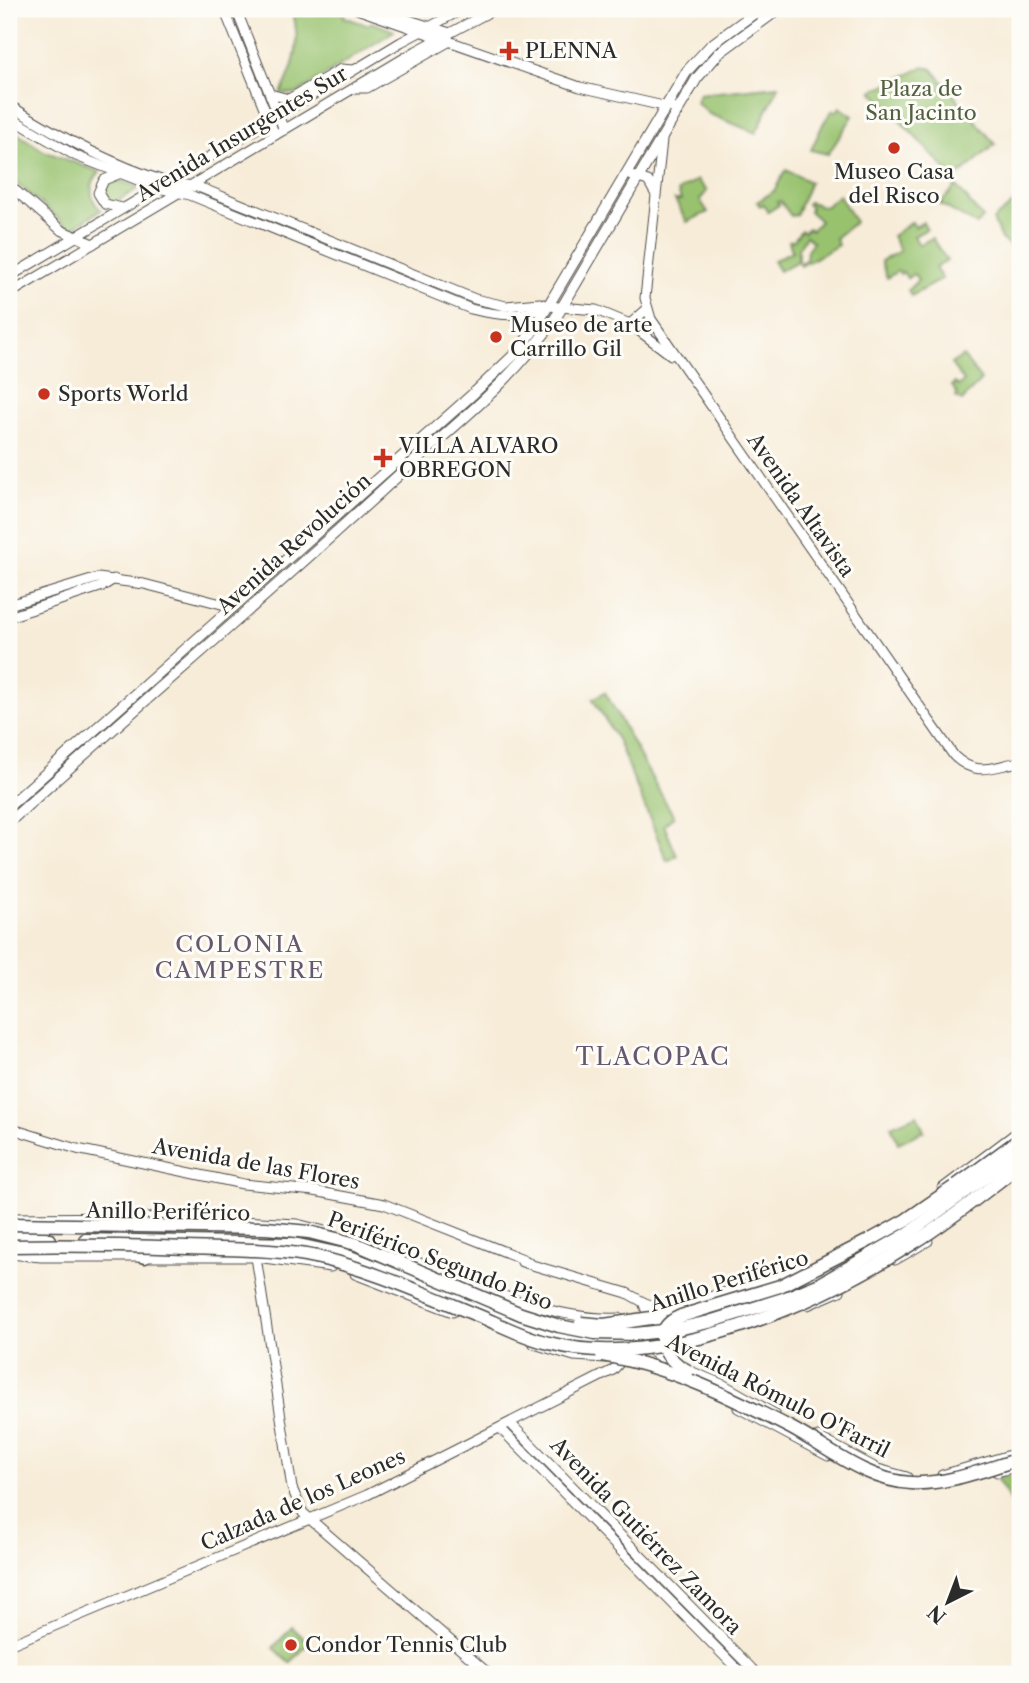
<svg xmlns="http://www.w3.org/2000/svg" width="1029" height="1683" viewBox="0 0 1029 1683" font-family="'Libre Caslon Text',serif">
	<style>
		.green { fill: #98c26e; stroke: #62764c; stroke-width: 2 }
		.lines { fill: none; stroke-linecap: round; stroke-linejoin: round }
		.secondary-casing { stroke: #4a4845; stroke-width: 11 }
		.primary-casing { stroke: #4a4845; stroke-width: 12 }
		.highway-casing { stroke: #4a4845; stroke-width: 15 }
		.secondary { stroke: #fff; stroke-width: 9 }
		.primary { stroke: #fff; stroke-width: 10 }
		.highway { stroke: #fff; stroke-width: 12 }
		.highway-bridge-casing { stroke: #4a4845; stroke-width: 15; stroke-linecap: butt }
		.highway-bridge { stroke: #fff; stroke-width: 12 }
		.poi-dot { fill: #c8321e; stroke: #fdfcf7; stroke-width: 2.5 }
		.labels { text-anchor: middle; stroke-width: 6; stroke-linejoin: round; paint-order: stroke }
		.poi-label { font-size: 21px; fill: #2b2b2b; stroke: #fdfcf7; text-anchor: start }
		.park-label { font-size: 21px; fill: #516042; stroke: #fdfcf7 }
		.street-label { font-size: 21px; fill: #2b2b2b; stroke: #fdfcf7 }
		.neighbourhood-label { font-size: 23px; letter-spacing: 2px; fill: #66586e; stroke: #fdfcf7 }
		.quarter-label { font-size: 24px; letter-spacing: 2px; fill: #66586e; stroke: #fdfcf7 }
	</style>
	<rect width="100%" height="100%" fill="#fdfcf7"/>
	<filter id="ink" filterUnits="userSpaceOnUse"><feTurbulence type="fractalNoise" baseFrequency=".0143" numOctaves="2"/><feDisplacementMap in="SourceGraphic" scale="14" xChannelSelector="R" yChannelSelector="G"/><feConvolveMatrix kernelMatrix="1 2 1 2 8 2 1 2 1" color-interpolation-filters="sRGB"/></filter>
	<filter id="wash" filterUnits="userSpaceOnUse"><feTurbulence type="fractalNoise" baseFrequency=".00686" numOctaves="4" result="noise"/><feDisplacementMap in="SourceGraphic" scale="28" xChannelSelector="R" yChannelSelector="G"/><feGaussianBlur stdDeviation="1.57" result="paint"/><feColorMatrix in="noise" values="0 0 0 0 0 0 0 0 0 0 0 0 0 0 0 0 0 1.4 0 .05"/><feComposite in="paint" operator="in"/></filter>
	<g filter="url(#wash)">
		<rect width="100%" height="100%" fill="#f7ecd8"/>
		<g class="green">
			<path d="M292 9H334L345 13 344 17 367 25 372 22 394 31 296 94 281 93C297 62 301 42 292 9Z"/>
			<path d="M924 67 932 69 995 144 955 179 872 91Z"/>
			<path d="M779 86 756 133 709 114 696 102 699 94Z"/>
			<path d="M840 107 853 116 828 154 811 150 824 122 833 110 836 112Z"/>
			<path d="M9 128 44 151 100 172C88 184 89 199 101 210L71 229 9 177Z"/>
			<path d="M786 170 810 182 796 215 791 216 780 201 777 202 779 205 768 212 764 204 760 206 757 202 774 191Z"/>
			<path d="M114 179 141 187 114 203 107 200 103 194 106 184Z"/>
			<path d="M697 180 707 191 700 200 708 212 687 222 675 200H681L678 191Z"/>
			<path d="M956 186 983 218 977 225 940 204Z"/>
			<path d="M839 195 855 222 835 238 838 245 801 266 799 263 806 260 807 250 813 242 806 236 798 249V261L779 271 773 261 792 251 789 241 794 240 801 230 804 232 808 228 812 230 820 221 809 211 811 208 807 204 809 202 825 207Z"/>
			<path d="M1020 198V255L1001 239 993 220Z"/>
			<path d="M912 222 915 227 923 222 927 229 914 236 919 245 932 238 947 261 935 268 942 279 911 296 908 290 918 280 914 274 907 278 903 272 900 274 898 271 887 278 881 261 900 251 892 236Z"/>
			<path d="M963 356 981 380 962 401 956 397 958 395 952 386 955 383 958 386 964 381 951 364Z"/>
			<path d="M605 692C628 733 649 776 674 816L664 825 677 856 667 861 618 741 593 699Z"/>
			<path d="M917 1115 924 1131 898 1143 891 1126Z"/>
			<path d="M1020 1474V1515L996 1478Z"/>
			<path d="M292 1627 309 1643 290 1663 273 1648Z"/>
		</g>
	</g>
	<g filter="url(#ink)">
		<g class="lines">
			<defs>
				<g id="secondary">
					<path d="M224 9 275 135"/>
					<path d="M236 9 284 130"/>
					<path d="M357 9 580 87 672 108"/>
					<path d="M382 16 390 14 450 33"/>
					<path d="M356 88H367L450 41"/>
					<path d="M270 94 289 99 341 69 353 70"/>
					<path d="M9 105C58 136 108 163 164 181 177 185 192 184 206 190L475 299 506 306 540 303 548 306 596 310 630 324 671 355"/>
					<path d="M9 117 76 156 158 188 190 195 471 309C498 316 522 318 548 306"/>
					<path d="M662 140 645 298 651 319 954 756C977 778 993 766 1020 762"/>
					<path d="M121 173 104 180 98 193 105 204 122 208"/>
					<path d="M632 176 648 181 655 193"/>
					<path d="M9 185 61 230 93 244"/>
					<path d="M9 277 401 42 463 9"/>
					<path d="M9 294 416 51 495 9"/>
					<path d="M630 324 647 309"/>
					<path d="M9 605 98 578 144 584 233 607"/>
					<path d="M9 617 103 586 114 579"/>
					<path d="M9 1128 77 1149 243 1184 314 1191 384 1204 523 1259 528 1262"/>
					<path d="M943 1188 1020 1130"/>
					<path d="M169 1217 297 1224 329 1232"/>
					<path d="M9 1218 145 1217"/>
					<path d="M376 1247C451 1271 539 1322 619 1318"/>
					<path d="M9 1254 41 1257H256L331 1267"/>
					<path d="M256 1257 292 1488 303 1513 489 1674"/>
					<path d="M895 1260 928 1241"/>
					<path d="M522 1262 627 1293 643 1302 649 1318"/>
					<path d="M355 1274 453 1312"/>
					<path d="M643 1302 666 1311"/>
					<path d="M808 1305 840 1291"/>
					<path d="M677 1307 804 1268"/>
					<path d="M534 1344 574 1356 606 1358"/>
					<path d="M645 1347 666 1361 724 1385 775 1414"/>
					<path d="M738 1408 828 1456"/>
					<path d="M510 1423 757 1674"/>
					<path d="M500 1428 742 1674"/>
					<path d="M818 1437 878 1469 907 1477"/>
					<path d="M997 1472 1020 1466"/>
					<path d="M942 1475 1020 1452"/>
					<path d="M9 1645 367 1495 613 1370 625 1357"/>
				</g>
				<g id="primary">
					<path d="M9 806 474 393 517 352 535 328 687 71 711 45 760 9"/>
					<path d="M9 822C135 708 265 598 390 483 449 429 514 382 558 314L697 78 719 53 779 9"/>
				</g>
				<g id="highway">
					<path d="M136 1222 174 1217"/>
					<path d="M9 1231 43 1230"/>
					<path d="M9 1239 50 1240"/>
					<path d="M85 1240 294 1244 345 1255 541 1330 600 1343H618L648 1336"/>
					<path d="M130 1253 145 1257"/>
					<path d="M429 1265 439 1283"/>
					<path d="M774 1278 793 1282"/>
					<path d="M803 1279C844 1265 882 1243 917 1219"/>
					<path d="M651 1318 686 1309"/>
					<path d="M618 1329 663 1324 676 1320"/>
				</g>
			</defs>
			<use href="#secondary" class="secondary-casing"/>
			<use href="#primary" class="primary-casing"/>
			<use href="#highway" class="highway-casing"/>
			<use href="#secondary" class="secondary"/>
			<use href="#primary" class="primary"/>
			<use href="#highway" class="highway"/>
			<defs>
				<g id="highway-bridge">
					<path d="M957 1185 1020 1139"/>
					<path d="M9 1224 266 1228 309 1232 356 1244 521 1314 559 1326 595 1333 635 1334 673 1330 709 1322 783 1299 820 1284 906 1235 1020 1152"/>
					<path d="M872 1239 906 1220 954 1187"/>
					<path d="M9 1246C68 1245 127 1246 187 1248 226 1249 267 1249 306 1255 361 1265 430 1296 484 1318 505 1327 526 1338 549 1343 663 1373 821 1302 915 1242 952 1219 986 1191 1020 1165"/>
					<path d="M581 1323 604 1325 651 1318"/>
					<path d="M602 1355C669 1366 731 1397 791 1428 828 1448 867 1481 911 1483 948 1485 985 1469 1020 1459"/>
					<path d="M688 1371C663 1359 648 1330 681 1316L780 1286 870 1240"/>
				</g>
			</defs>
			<use href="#highway-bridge" class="highway-bridge-casing"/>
			<use href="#highway-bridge" class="highway-bridge"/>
		</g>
	</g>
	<g class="poi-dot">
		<path d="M505.5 40.5h7v7h7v7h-7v7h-7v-7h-7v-7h7z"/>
		<circle cx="894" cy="148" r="7"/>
		<circle cx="496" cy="337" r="7"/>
		<circle cx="44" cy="394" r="7"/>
		<path d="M379.5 447.5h7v7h7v7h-7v7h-7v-7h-7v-7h7z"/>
		<circle cx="291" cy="1645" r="7"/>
	</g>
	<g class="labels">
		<g class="poi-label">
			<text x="525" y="58">PLENNA</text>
			<text x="894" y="179" text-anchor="middle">Museo Casa<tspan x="894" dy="24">del Risco</tspan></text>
			<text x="510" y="332">Museo de arte<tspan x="510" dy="24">Carrillo Gil</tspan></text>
			<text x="58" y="401">Sports World</text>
			<text x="399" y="453">VILLA ALVARO<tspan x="399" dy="24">OBREGON</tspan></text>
			<text x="305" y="1652">Condor Tennis Club</text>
		</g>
		<g class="park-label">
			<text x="921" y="96">Plaza de<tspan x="921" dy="24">San Jacinto</tspan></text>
		</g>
		<g class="street-label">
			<text transform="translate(242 134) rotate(-31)" y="7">Avenida Insurgentes Sur</text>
			<text transform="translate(801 505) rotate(55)" y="7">Avenida Altavista</text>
			<text transform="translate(294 544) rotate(-42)" y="7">Avenida Revolución</text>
			<text transform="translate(256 1164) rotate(10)" y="7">Avenida de las Flores</text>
			<text transform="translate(168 1212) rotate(1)" y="7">Anillo Periférico</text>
			<text transform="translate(440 1261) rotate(21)" y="7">Periférico Segundo Piso</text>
			<text transform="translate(729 1281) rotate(-17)" y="7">Anillo Periférico</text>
			<text transform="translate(778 1396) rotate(27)" y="7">Avenida Rómulo O'Farril</text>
			<text transform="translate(303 1500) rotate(-24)" y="7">Calzada de los Leones</text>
			<text transform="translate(646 1536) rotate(46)" y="7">Avenida Gutiérrez Zamora</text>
		</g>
		<g class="neighbourhood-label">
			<text x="240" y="952">COLONIA<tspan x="240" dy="26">CAMPESTRE</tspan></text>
		</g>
		<g class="quarter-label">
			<text x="653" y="1065">TLACOPAC</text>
		</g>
	</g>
	<rect width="1029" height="1683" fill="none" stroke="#fdfcf7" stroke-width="35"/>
	<g transform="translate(948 1602) rotate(222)" stroke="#fdfcf7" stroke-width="5" paint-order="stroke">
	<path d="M0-5L12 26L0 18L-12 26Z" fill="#2b2b2b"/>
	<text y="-10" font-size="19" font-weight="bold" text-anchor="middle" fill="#2b2b2b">N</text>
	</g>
</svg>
